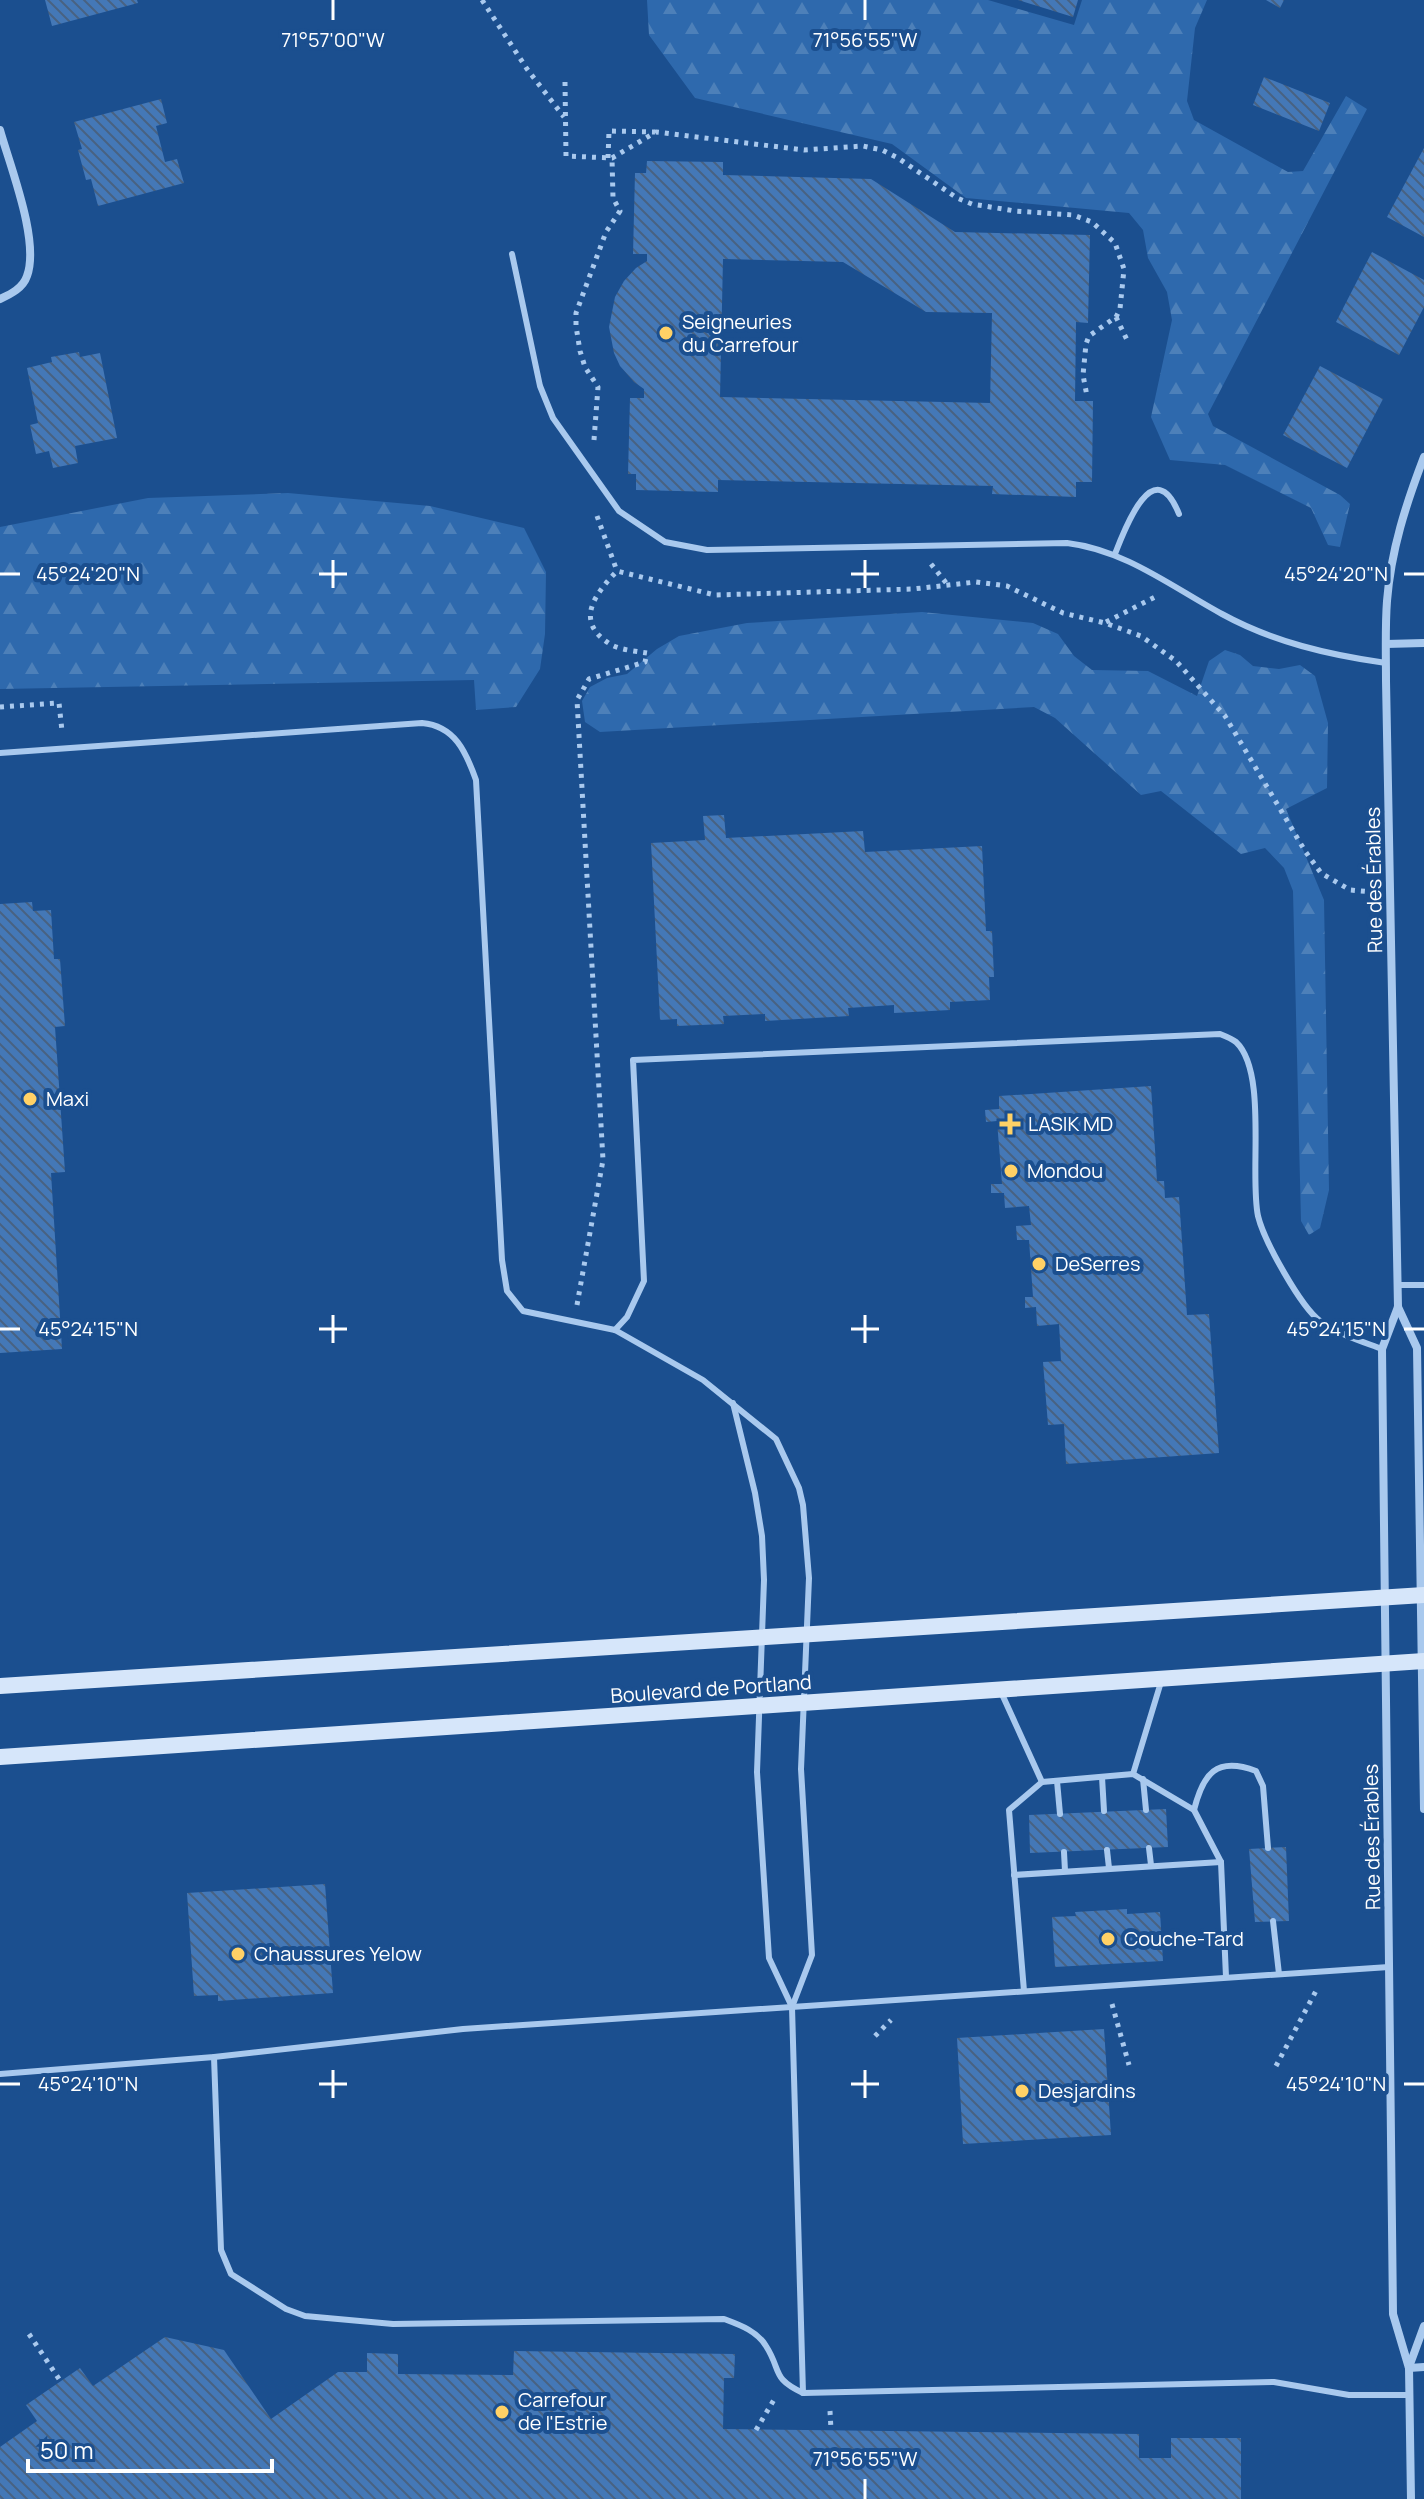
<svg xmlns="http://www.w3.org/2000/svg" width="1424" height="2499" viewBox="0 0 1424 2499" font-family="Manrope,sans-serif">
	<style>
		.forest { fill: url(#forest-firs) }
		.building { fill: url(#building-back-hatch); fill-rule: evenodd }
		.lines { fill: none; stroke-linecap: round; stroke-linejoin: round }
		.path { stroke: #a9c9ee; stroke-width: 5; stroke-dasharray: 4 6; stroke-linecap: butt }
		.service { stroke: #a9c9ee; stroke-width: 6 }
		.minor { stroke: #a9c9ee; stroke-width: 8 }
		.secondary { stroke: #d6e6fa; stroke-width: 16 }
		.ticks { fill: none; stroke: #fff; stroke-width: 3 }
		.poi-dot { fill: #ffd166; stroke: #1b4f8f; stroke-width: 3 }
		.labels { text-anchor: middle; stroke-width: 8; stroke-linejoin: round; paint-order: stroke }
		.poi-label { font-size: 20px; fill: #fff; stroke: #1b4f8f; text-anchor: start }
		.street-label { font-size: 20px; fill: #fff; stroke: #1b4f8f }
		.ticks-label { font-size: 20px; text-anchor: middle; fill: #fff; stroke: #1b4f8f; stroke-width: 8; stroke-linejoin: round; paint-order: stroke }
	</style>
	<defs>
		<pattern id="forest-firs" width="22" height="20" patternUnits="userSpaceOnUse" patternTransform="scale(2)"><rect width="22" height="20" fill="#2e69ad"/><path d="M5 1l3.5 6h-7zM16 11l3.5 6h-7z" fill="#4d80b9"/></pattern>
		<pattern id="building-back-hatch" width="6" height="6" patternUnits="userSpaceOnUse" patternTransform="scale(2)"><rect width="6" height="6" fill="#4478b7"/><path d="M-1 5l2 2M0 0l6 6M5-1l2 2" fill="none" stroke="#486282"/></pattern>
	</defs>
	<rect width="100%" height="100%" fill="#1b4f8f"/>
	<g class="forest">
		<path d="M647 0H988L1074 25 1082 0H1207L1195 28 1187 101 1194 120 1288 172 1303 171 1346 96 1367 109 1208 414 1213 426 1340 495 1350 504 1340 547 1328 545 1311 508 1225 465 1170 460 1151 417 1172 320 1167 292 1148 258 1143 230 1129 213 966 198 892 144 695 98 649 35Z"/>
		<path d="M288 493 430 506 524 528 546 572 545 634 540 669 516 707 476 710 474 680 0 689V527L148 498Z"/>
		<path d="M922 612 1033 623 1058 634 1074 656 1092 670 1148 671 1197 696 1209 661 1225 650 1240 655 1253 666 1279 669 1300 665 1315 676 1328 723 1327 788 1286 809 1324 900 1329 1190 1320 1228 1309 1235 1301 1221 1293 891 1284 868 1265 848 1241 854 1161 791 1141 795 1055 718 1034 707 600 732 585 722 582 701 590 687 607 678 627 674 657 649 679 636 747 623Z"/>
	</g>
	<g class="building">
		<path d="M45 0H137L138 3 52 26Z"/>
		<path d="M1018 0H1078L1073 17Z"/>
		<path d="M1266 0H1284L1280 8Z"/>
		<path d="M1264 77 1330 103 1319 131 1253 105Z"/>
		<path d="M161 99 167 123 156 126 165 162 177 159 184 183 98 206 91 179 86 180 78 150 82 149 74 122Z"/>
		<path d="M1424 148V237L1387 217Z"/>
		<path d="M647 161 723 162V175L871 179 955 232 1090 235 1088 323 1076 322 1075 401H1093L1092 482H1076V497L992 494 993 486 718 480V492L636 490V474H628L630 398H644V389L634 382 620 366 614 353 609 327 615 297 624 281 636 268 647 261V254H633L635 173H646ZM723 259 843 262 926 312 992 313 990 403 720 397Z"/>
		<path d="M1372 252 1424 280V307L1399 355 1336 322Z"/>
		<path d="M79 352 80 357 100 353 117 438 75 446 78 463 53 468 49 451 36 454 30 425 38 423 27 368 52 362 51 357Z"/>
		<path d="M1320 366 1383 399 1347 468 1283 435Z"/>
		<path d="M724 815 726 838 863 831 865 852 982 846 986 931H992L994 977H989L990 1000 950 1002V1010L894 1013V1005L848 1008 849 1016 765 1021V1014L723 1016 724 1024 677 1026V1019L660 1020 651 843 705 840 703 816Z"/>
		<path d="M32 902 33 911 51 910 54 959H60L65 1026 55 1027 65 1172 51 1173 62 1349 0 1353V904Z"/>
		<path d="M1151 1086 1157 1181H1164L1165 1198 1179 1197 1187 1315 1209 1314 1219 1453 1066 1464 1064 1424 1048 1425 1043 1362 1061 1361 1059 1324 1037 1326 1036 1307 1025 1308V1297H1033L1029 1240H1017L1016 1226 1031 1225 1029 1206 1005 1208 1004 1193H991V1184H1002L997 1121 986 1122 985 1110 999 1109V1096Z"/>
		<path d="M1166 1809 1168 1847 1030 1853 1029 1815Z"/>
		<path d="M1286 1847 1289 1921 1255 1922 1249 1849Z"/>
		<path d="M325 1884 333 1993 218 2001V1995L194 1996 187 1893Z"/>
		<path d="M1127 1909V1914L1160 1912 1163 1961 1055 1967 1052 1917 1076 1916 1075 1912Z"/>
		<path d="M1104 2029 1111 2135 963 2144 957 2038Z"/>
		<path d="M165 2337 224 2350 271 2419 338 2372H367V2353L398 2354V2374L513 2375 514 2351 735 2354 734 2378H724L723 2429 1139 2434V2458H1171V2438H1241V2499H0V2447L37 2421 26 2405 80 2368 93 2386Z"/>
	</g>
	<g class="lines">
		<g class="path">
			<path d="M482 0 527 69 564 117"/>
			<path d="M565 82 566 156 612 158 656 132 804 150 863 146 882 150 898 158 957 198 972 204 1015 211 1073 215 1092 222 1115 243 1124 269 1120 309 1116 317 1089 336 1086 344 1083 375 1087 396"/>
			<path d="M608 158 609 131 655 132"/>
			<path d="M1116 317 1128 342"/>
			<path d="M594 440 598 387 585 367 580 351 576 326V313L606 232 620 211 613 198 612 158"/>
			<path d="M597 516 617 571"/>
			<path d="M931 564 947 584"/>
			<path d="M1106 622 1157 596"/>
			<path d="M0 707 59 703 62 731"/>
			<path d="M577 1305 603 1160 577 700 589 679 645 662 647 653C635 651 620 650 610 644 573 621 596 593 617 571L715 595 913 589 976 582 1007 586 1063 613 1105 623 1141 636 1176 661 1225 716 1305 851 1321 873 1350 890 1372 892"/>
			<path d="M1112 2004 1129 2065"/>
			<path d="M875 2036 891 2020"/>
			<path d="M1276 2066 1317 1989"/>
			<path d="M29 2334 61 2382"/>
			<path d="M830 2411 831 2430"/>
			<path d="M756 2430 775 2398"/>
		</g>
		<g class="service">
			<path d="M512 254 540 386 553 418 619 511 665 542 707 550 1067 543C1125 550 1172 587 1222 614 1273 642 1329 655 1386 663"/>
			<path d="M1115 554C1125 528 1154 451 1179 514"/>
			<path d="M0 753 422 723C455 726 466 752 476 780L502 1260 507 1291 523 1311 615 1330 703 1380 776 1439 799 1488 803 1505 809 1578 801 1769 812 1955 792 2007 803 2393"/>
			<path d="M1397 1285H1424"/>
			<path d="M615 1330 627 1317 644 1281 633 1060 1220 1034C1225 1036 1232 1039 1236 1042 1268 1072 1249 1175 1258 1216 1264 1241 1301 1307 1320 1321 1338 1334 1361 1341 1382 1349"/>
			<path d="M733 1403 755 1493 762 1536 764 1580 757 1772 769 1958 792 2007"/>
			<path d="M1001 1692 1042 1782"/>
			<path d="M1133 1774 1161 1682"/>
			<path d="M1102 1777 1104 1811"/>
			<path d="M1143 1779 1146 1810"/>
			<path d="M1057 1781 1060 1814"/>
			<path d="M1194 1810C1203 1774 1216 1756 1256 1771L1263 1786 1268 1848"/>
			<path d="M1149 1848 1151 1865"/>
			<path d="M1107 1850 1109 1868"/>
			<path d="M1064 1852 1065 1871"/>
			<path d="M1014 1875 1221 1862"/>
			<path d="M1273 1921 1279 1974"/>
			<path d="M1024 1991 1009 1810 1042 1782 1133 1774 1194 1810 1221 1862 1226 1977"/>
			<path d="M214 2057 221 2250 231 2274 286 2309 305 2316 393 2324 724 2319C740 2325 757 2331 766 2346 782 2371 771 2378 803 2393L1274 2382 1349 2395H1410"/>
			<path d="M0 2074 214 2057 463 2029 1389 1967"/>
		</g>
		<g class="minor">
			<path d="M0 130C10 166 40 241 27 276 23 288 11 294 0 299"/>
			<path d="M1386 644 1424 643"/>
			<path d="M1398 1307 1417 1348 1424 1809"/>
			<path d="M1409 2367 1424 2326"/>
			<path d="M1409 2368 1424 2367"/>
			<path d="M1411 2499 1409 2368 1393 2314 1382 1349 1398 1307 1386 681C1386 655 1385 627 1387 601 1391 550 1406 504 1424 457"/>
		</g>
		<g class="secondary">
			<path d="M0 1686 1424 1595"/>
			<path d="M0 1757 1424 1661"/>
		</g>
	</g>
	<path class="ticks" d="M333 0V20M865 0V20M333 560V588M865 560V588M0 574H20M319 574H347M851 574H879M1404 574H1424M333 1315V1343M865 1315V1343M0 1329H20M319 1329H347M851 1329H879M1404 1329H1424M333 2070V2098M865 2070V2098M0 2084H20M319 2084H347M851 2084H879M1404 2084H1424M865 2479V2499"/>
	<g class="poi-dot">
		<circle cx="666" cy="333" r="8"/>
		<circle cx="30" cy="1099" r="8"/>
		<path d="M1006 1112h8v8h8v8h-8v8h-8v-8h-8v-8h8z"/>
		<circle cx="1011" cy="1171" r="8"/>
		<circle cx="1039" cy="1264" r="8"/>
		<circle cx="1108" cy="1939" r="8"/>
		<circle cx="238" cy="1954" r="8"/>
		<circle cx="1022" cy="2091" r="8"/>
		<circle cx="502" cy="2412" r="8"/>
	</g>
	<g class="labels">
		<g class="poi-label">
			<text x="682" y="329">Seigneuries<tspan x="682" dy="23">du Carrefour</tspan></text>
			<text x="46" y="1106">Maxi</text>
			<text x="1028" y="1131">LASIK MD</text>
			<text x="1027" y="1178">Mondou</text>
			<text x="1055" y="1271">DeSerres</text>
			<text x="1124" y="1946">Couche-Tard</text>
			<text x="254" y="1961">Chaussures Yelow</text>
			<text x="1038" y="2098">Desjardins</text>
			<text x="518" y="2407">Carrefour<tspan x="518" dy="23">de l'Estrie</tspan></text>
		</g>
		<g class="street-label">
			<text transform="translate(1374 880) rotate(-91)" y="7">Rue des Érables</text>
			<text transform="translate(711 1689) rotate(-4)" y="7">Boulevard de Portland</text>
			<text transform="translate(1372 1837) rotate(-91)" y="7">Rue des Érables</text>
		</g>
	</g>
	<g class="ticks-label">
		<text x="333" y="47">71°57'00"W</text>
		<text x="865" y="47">71°56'55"W</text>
		<text x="88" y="581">45°24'20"N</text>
		<text x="1336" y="581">45°24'20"N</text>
		<text x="88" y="1336">45°24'15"N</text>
		<text x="1336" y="1336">45°24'15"N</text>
		<text x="88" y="2091">45°24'10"N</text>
		<text x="1336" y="2091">45°24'10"N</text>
		<text x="865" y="2466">71°56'55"W</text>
	</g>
	<path d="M28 2459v12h244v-12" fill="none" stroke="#ffffff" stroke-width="4"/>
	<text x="40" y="2459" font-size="24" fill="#ffffff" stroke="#1b4f8f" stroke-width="6" paint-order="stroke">50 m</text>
</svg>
